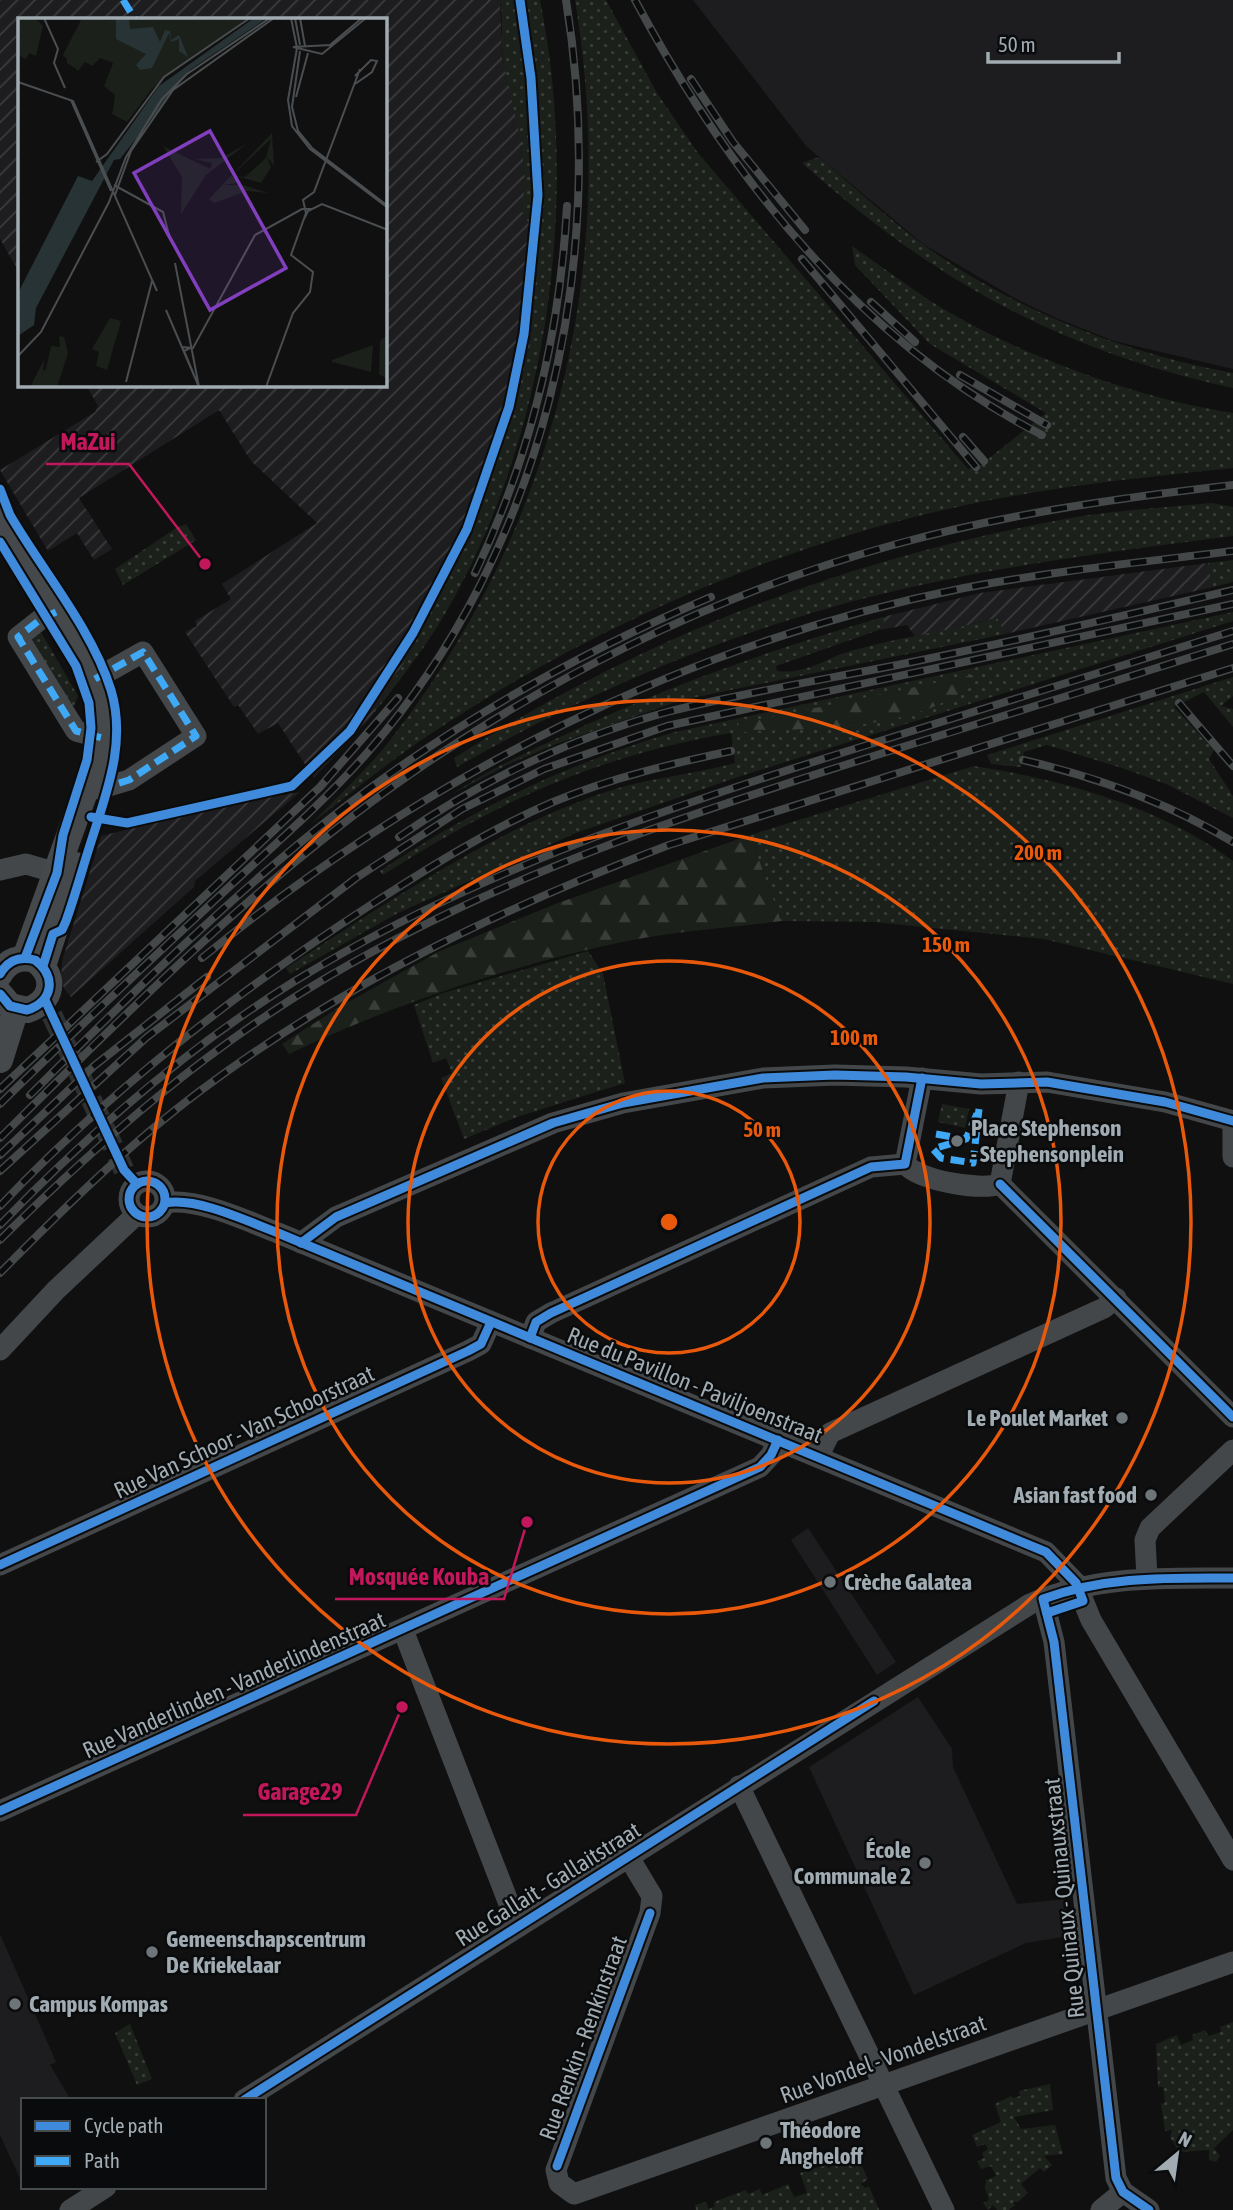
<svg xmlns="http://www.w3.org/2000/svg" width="1233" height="2210" viewBox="0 0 1233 2210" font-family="'Asap Condensed',sans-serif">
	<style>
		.built { fill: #1d1d1f }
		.industrial { fill: url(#industrial-furrows) }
		.green { fill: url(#green-dots); fill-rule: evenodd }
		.forest { fill: url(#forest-firs) }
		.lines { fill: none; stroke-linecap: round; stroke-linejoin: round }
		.minor-tunnel { stroke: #2d2f30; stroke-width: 21; stroke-dasharray: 21 10; stroke-linecap: butt }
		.minor { stroke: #444749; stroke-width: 21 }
		.major { stroke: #46494b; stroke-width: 26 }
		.tram { stroke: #454849; stroke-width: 2 }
		.rail-casing { stroke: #454849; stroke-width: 8 }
		.rail { stroke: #0a0b0c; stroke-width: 5; stroke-dasharray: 16; stroke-linecap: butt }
		.quiet { stroke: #3fa9f5; stroke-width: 7; stroke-dasharray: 14 7; stroke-linecap: butt }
		.cycleway-casing { stroke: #0a0b0c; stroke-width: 13 }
		.cycleway { stroke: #408adc; stroke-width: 9 }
		.ring { fill: none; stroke: #e8590c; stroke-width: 3.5 }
		.poi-dot { fill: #6e7579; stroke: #0a0b0c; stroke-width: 2.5 }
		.labels { text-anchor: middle; stroke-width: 5; stroke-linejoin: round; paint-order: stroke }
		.poi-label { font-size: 23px; font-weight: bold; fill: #a0abb2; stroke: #0a0b0c; text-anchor: start }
		.street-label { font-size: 23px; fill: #a0abb2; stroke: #0a0b0c }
		.inset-river { fill: none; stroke: #273335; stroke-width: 3.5 }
		.inset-road { fill: none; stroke: #4a4e51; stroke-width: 2 }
		.view { fill: #813fbd; fill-opacity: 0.15; stroke: #813fbd; stroke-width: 3.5 }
		.inset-edge { fill: none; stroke: #a0abb2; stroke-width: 3.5 }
		.centre { fill: #e8590c; stroke: #0a0b0c; stroke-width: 3.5 }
		.ring-label { font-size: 21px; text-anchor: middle; font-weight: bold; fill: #e8590c; stroke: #0a0b0c; stroke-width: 5; stroke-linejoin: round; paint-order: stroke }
		.leader { fill: none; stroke: #c2185b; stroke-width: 2.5 }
		.callout-dot { fill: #c2185b; stroke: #0a0b0c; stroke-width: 2.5 }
		.callout-label { font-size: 24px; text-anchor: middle; font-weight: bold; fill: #c2185b; stroke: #0a0b0c; stroke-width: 5; stroke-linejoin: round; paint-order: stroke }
	</style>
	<defs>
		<pattern id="industrial-furrows" width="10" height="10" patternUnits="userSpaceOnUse" patternTransform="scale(1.75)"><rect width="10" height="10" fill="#1d1d1f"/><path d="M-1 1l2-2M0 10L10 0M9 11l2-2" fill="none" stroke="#3b3b3d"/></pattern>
		<pattern id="green-dots" width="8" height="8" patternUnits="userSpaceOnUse" patternTransform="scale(1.75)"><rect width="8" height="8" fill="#1b201a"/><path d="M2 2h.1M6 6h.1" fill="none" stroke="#393e39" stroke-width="1.8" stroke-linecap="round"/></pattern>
		<pattern id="forest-firs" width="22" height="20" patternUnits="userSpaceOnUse" patternTransform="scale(1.75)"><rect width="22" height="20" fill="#1b201a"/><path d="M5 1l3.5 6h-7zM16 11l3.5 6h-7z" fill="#393e39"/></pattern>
	</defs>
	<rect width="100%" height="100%" fill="#101010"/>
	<g class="built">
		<path d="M693 0H1233V369L1114 341 1058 319 1016 299 923 244 807 147Z"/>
		<path d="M808 1528 896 1662 877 1675 791 1540Z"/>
		<path d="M918 1697 952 1749 953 1767 1017 1904 1065 1899 1069 1936 1026 1943 914 1995 809 1767Z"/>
		<path d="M0 1934 56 2062 50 2065 71 2100H23V2185L0 2135Z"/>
	</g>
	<g class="industrial">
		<path d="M0 0H500L502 57 518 122 527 187 521 212 539 237 530 345 514 411 470 538 406 660 370 718 314 778 278 723 258 734 238 705 234 707 185 632 197 626 195 621 231 599 222 584 317 523 251 461 219 410 79 498 112 549 94 560 77 533 48 551 0 470 95 412 98 406 86 385H385V19H19V272L0 239Z"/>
		<path d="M1208 563 1213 587 1005 634 997 618 916 638 907 625 879 630 887 616 980 593Z"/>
		<path d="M300 792 195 881 194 887 71 997 65 990 61 981 62 961 101 836 235 803Z"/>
	</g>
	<g class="green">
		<path d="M500 0H540C581 203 547 446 439 624 418 657 394 688 370 718L406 660 470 538 514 411 530 345 539 237 521 212C533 160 511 110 503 59 500 39 504 19 500 0Z"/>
		<path d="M575 0H606L657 93 698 153 968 469 978 467 1046 413 930 344 855 265 852 246C876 263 901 281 926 298 1007 351 1137 399 1233 413V468C1145 477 1057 486 971 504 784 542 588 628 429 735 388 762 350 794 311 824 338 796 367 770 391 739 556 527 619 265 575 0Z"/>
		<path d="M819 157C853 186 885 216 921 243 1011 309 1124 353 1233 373V388C1060 350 934 281 802 163Z"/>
		<path d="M1212 503 1233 507V536C1122 550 1012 564 903 589 748 624 594 688 457 767L454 758C645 636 842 560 1065 519 1113 510 1163 508 1212 503Z"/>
		<path d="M186 524 196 540 123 585 115 569 176 528Z"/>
		<path d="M1233 560V582L1213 587 1208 563Z"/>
		<path d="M1233 612V621L738 777 576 833 398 913 290 974 286 968C389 901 497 827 615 789 654 777 696 774 735 763L731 733C596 756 497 802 383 875L380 871C473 809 568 763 675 732ZM849 703 873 722 740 732 738 724Z"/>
		<path d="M887 616 879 630 776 666 777 671C807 675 827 657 854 650 901 637 950 631 997 618L1005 634 682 700 556 744 507 765 454 793C490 769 523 754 562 736 667 686 775 648 887 616Z"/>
		<path d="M41 632 78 696 72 711 30 639Z"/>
		<path d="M1233 677V696L1221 706 1233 709V727L1204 692 1174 707 1214 750 1209 759 1233 796V818L1166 784 1122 768 1047 745 1024 752 1021 767 991 764 987 755Z"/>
		<path d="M974 766C1064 780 1159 806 1233 861V984L1044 939 874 922 781 921 750 835Z"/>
		<path d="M588 951 603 974 625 1083 517 1117 464 1139 441 1078 452 1073 446 1058 433 1063 414 1005 443 993Z"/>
		<path d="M942 1104 969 1109 965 1128 938 1122Z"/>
		<path d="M1233 2022V2130L1214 2148 1220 2156 1216 2162 1209 2160V2150L1179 2152 1170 2137 1172 2130 1165 2131 1161 2104 1165 2103 1163 2087H1158L1156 2044 1177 2035 1181 2045 1193 2040 1192 2035 1205 2030 1208 2036 1221 2032 1220 2027Z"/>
		<path d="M130 2024 152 2079 137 2085 115 2033Z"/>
		<path d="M1050 2084 1053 2110 1014 2117 1021 2129 1055 2125 1063 2154 1044 2156 1052 2165 1044 2172 1040 2168 1021 2184 1028 2193 1018 2202H1013L1015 2205 1009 2210H997L993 2205 988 2210 983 2203 989 2200 985 2188 986 2180 996 2176 991 2166 981 2169 977 2161 984 2158 982 2153 988 2149 985 2144 977 2147 972 2135 1001 2122 995 2104 1011 2096 1013 2098 1020 2096 1019 2091Z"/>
		<path d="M863 2151 865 2157 859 2160 868 2179 861 2184 865 2188 869 2186 879 2210H696L695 2205 706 2202 709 2209 715 2206 714 2202 746 2190 748 2194 760 2189 762 2195 788 2184 794 2197 807 2193 800 2173 825 2165 830 2169 829 2164 834 2162 836 2166 843 2164 845 2166 851 2163 849 2157Z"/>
	</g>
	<g class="forest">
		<path d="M973 675V683C917 732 810 728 739 732L738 724Z"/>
		<path d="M750 835 781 921C729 928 674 931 622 942 510 966 393 1004 289 1054L282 1044 341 1006 440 951 558 903Z"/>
	</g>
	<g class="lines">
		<path class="minor-tunnel" d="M52 1015 124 1170"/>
		<g class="minor">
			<path d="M56 612 41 619 18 637 76 731 102 738"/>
			<path d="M95 679 143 652 196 736 129 780 99 789"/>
			<path d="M0 870 26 864 57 873"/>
			<path d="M1233 1129V1157"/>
			<path d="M905 1164C919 1180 978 1191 1000 1184L1019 1082"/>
			<path d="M905 1164 922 1078"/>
			<circle cx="147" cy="1199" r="18"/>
			<path d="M1000 1184 1233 1417"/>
			<path d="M165 1203C197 1197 247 1221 278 1233L1046 1552 1076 1583 1091 1620 1233 1860"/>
			<path d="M301 1243 336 1217 553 1123 623 1103 763 1078 835 1075 906 1077 981 1084 1047 1082 1165 1102 1233 1121"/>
			<path d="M530 1338 536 1322 551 1313 871 1167 905 1164"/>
			<path d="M0 1350 56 1290 137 1214"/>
			<path d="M818 1457 830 1433 1104 1308 1116 1298"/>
			<path d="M0 1565 468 1351 481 1344 491 1322"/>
			<path d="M1147 1578 1145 1540 1150 1528 1233 1450"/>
			<path d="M1043 1599 1054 1642 1116 2178 1123 2192 1149 2210"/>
			<path d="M403 1630 518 1927"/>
			<path d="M739 1786 944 2210"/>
			<path d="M0 1811 760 1467 771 1455 778 1440"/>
			<path d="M628 1856 652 1896 650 1913 556 2170 559 2183 574 2194 1233 1962"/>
			<path d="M244 2100 1030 1604C1096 1575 1163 1578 1233 1578"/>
			<path d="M70 2210 106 2187"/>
			<path d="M1101 2210 1123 2192"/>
		</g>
		<g class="major">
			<path d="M0 520 95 679 104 718 95 764 25 958"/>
			<path d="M43 966 76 865"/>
			<path d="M0 974C8 960 20 956 35 960 57 976 53 1002 27 1010L10 1006 0 994"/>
			<path d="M0 1060 16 1009"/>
		</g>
		<g class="tram">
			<path d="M236 2100 1028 1600C1095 1571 1162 1574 1233 1575"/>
			<path d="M78 2210 114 2187"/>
		</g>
		<defs>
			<g id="rail">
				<path d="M635 0C730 177 860 342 1042 435"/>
				<path d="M691 79 733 142 805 230"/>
				<path d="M802 259 976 467"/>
				<path d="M871 302 915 342"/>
				<path d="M960 375 1047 425"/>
				<path d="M963 437 984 461"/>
				<path d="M475 573C530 458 560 334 567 206"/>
				<path d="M1179 703 1233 766"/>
				<path d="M1023 760C1097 777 1167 802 1233 842"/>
				<path d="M399 837C480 781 572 738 667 712 750 691 834 678 917 661 1023 639 1128 615 1233 590"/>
				<path d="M202 958C424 777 682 644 964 588 1053 571 1143 562 1233 551"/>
				<path d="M0 1089 320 787 398 698"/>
				<path d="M30 1095C132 993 235 891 350 803 461 719 583 651 711 597"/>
				<path d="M0 1104C75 1030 153 958 230 886 276 843 325 801 367 753 545 550 609 264 566 0"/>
				<path d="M0 1138C122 1017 246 893 385 792 538 682 711 595 893 545 1005 514 1118 498 1233 485"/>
				<path d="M0 1155 94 1066 207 977"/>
				<path d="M0 1171 147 1037 356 878 462 809 544 769 667 726 1233 604"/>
				<path d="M0 1206C109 1091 236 992 369 906 428 868 488 830 553 802 611 778 670 764 731 751"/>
				<path d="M0 1225C89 1133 185 1049 295 981 473 872 668 807 867 745 989 707 1111 669 1233 631"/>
				<path d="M0 1240C101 1140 208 1047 331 975 503 874 691 813 880 754 998 718 1115 681 1233 644"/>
				<path d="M0 1273C63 1209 128 1145 200 1091 344 983 502 908 669 845L1233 668"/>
			</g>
		</defs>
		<use href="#rail" class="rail-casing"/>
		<use href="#rail" class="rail"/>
		<g class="quiet">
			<path d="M123 0 135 19"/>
			<path d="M56 612 41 619 18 637 76 731 102 738"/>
			<path d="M95 679 143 652 196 736 129 780 106 787"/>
			<path d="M979 1109 973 1163 941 1158 933 1149 966 1139Z"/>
			<path d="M936 1134 964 1139"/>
		</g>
		<defs>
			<g id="cycleway">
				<path d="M0 489 10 515C42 570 92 629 111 690 127 743 106 794 90 845 82 870 75 896 66 921L62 930 53 934 43 966"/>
				<path d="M0 542 76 666 89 703 91 728 87 760 63 835 57 873 25 958"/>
				<path d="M91 817 127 823 292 786 350 731 413 633 467 529 509 407 524 334 538 195 531 78 520 0"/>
				<path d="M0 974C8 960 20 956 35 960 57 976 53 1002 27 1010L10 1006 0 994"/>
				<path d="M45 1000 124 1170 137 1184"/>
				<circle cx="147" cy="1199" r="18"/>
				<path d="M1000 1184 1233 1417"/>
				<path d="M165 1203C197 1197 247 1221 278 1233L1046 1552 1076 1583 1083 1601 1047 1613"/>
				<path d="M301 1243 336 1217 553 1123 623 1103 763 1078 835 1075 906 1077 981 1084 1047 1082 1165 1102 1233 1121"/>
				<path d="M530 1338 536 1322 551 1313 871 1167 905 1164 922 1078"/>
				<path d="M0 1565 468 1351 481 1344 491 1322"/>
				<path d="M0 1811 760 1467 771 1455 778 1440"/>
				<path d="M244 2100 874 1701"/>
				<path d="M557 2166 650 1913"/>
				<path d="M1149 2210 1123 2192 1116 2178 1054 1642 1043 1599C1105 1576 1167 1578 1233 1578"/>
			</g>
		</defs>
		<use href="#cycleway" class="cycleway-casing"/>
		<use href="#cycleway" class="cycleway"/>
	</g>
	<g class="ring">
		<circle cx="669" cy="1222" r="131"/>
		<circle cx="669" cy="1222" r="261"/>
		<circle cx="669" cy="1222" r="392"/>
		<circle cx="669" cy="1222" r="522"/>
	</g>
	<g class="poi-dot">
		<circle cx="957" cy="1141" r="7"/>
		<circle cx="1122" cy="1418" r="7"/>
		<circle cx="1151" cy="1495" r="7"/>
		<circle cx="830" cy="1582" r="7"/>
		<circle cx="925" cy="1863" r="7"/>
		<circle cx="152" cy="1952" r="7"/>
		<circle cx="15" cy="2004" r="7"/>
		<circle cx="766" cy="2143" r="7"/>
	</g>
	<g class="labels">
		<g class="poi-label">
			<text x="971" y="1136">Place Stephenson<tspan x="971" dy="26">- Stephensonplein</tspan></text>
			<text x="1108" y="1426" text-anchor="end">Le Poulet Market</text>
			<text x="1137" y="1503" text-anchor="end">Asian fast food</text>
			<text x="844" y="1590">Crèche Galatea</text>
			<text x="911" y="1858" text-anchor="end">École<tspan x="911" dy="26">Communale 2</tspan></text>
			<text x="166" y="1947">Gemeenschapscentrum<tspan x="166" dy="26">De Kriekelaar</tspan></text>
			<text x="29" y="2012">Campus Kompas</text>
			<text x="780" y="2138">Théodore<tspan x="780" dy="26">Angheloff</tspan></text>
		</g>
		<g class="street-label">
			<text transform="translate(695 1385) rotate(22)" y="8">Rue du Pavillon - Paviljoenstraat</text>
			<text transform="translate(244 1432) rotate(-25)" y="8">Rue Van Schoor - Van Schoorstraat</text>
			<text transform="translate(234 1685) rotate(-24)" y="8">Rue Vanderlinden - Vanderlindenstraat</text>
			<text transform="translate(548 1884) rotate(-32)" y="8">Rue Gallait - Gallaitstraat</text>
			<text transform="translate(1064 1898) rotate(-96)" y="8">Rue Quinaux - Quinauxstraat</text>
			<text transform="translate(583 2038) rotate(-70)" y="8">Rue Renkin - Renkinstraat</text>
			<text transform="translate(883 2059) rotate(-20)" y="8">Rue Vondel - Vondelstraat</text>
		</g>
	</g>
	<g transform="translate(18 18)">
		<rect width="369" height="369" fill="#101010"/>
		<path d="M64 0H230L139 64 109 104 94 96 98 78 86 68 95 45 82 40 74 48 67 44 60 53 45 37ZM254 115 256 148 249 139 253 149 243 165 218 158 227 159 248 140 253 121 213 158 224 164 205 167H225L250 175 229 173 196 185 191 181ZM230 125 188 157 163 196 164 159 145 128 192 151 194 145 177 141 203 140ZM92 300 103 303 89 352 78 348 81 334 74 331ZM369 317V361L361 356 362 323ZM41 318 46 319 50 335 39 369H12L26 342 25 353 28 351 33 328 42 329ZM355 327 353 354 314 344V342Z" fill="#1b201a"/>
		<path d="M69 0H90L87 9 94 12 101 28 73 30 82 11 57 30 53 35 58 41 70 35H108V54L101 61 106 90 101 100 95 96 98 65 90 60 96 45 82 38 74 46 68 42 57 50 49 45V38ZM132 0H171L181 31 128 76 123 62 147 20V13L142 24 139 13 130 7ZM221 0H227L189 26 186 14Z" fill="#1b201a"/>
		<path d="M0 0 18 1 25 8 18 38 11 35 8 41 0 37Z" fill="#1b201a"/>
		<path d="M98 0H111L112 11 135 9 142 24 147 12 152 13 153 22 161 17 170 39 161 33V21L153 24 151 15 134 50 122 52 118 47 128 36 98 21ZM236 0H249L172 52 102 141 96 142 18 290 16 307 0 318V275L60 158 74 163 141 68Z" fill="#273335"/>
		<path class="inset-river" d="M86 152 134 85 160 57 242 0M0 297 83 157"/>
		<path class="inset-road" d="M26 0 40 31 36 45 47 70M273 0 279 30 270 82 274 108 292 131 370 190M277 0 282 27M282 0 287 28M344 0 312 27 275 29 304 36 348 0M282 33 274 89 280 113 294 130 370 188M0 64 55 83 139 273M337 66 354 54 359 43 353 42 337 58M278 79 290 35M53 82 93 173M78 144 89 136 146 59 232 0M96 167 145 194 151 217M97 177 113 133 155 72 256 0M286 201 290 193 304 186 370 212M157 245 181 369M148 292 181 369M164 329 175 330 237 217 284 191H294M172 330 166 333 176 357M0 338 23 314 91 184 108 139 144 81 169 56 252 0M108 364 134 263M248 369 275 295 292 274 295 254 273 237 288 195 285 182 296 174 342 51"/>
		<path class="view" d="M192 113 268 250 192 292 116 155Z"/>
		<rect width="369" height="369" class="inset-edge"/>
	</g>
	<circle cx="669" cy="1222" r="10" class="centre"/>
	<g class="ring-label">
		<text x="1038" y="860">200 m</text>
		<text x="946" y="952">150 m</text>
		<text x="854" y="1045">100 m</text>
		<text x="762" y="1137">50 m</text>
	</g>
	<path class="leader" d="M205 564L129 464H46M527 1522L504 1599H335M402 1707L356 1815H243"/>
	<g class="callout-dot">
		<circle cx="205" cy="564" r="7"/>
		<circle cx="527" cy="1522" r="7"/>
		<circle cx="402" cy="1707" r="7"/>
	</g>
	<g class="callout-label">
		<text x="88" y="450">MaZui</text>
		<text x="419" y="1585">Mosquée Kouba</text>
		<text x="300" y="1800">Garage29</text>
	</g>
	<rect x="21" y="2098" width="245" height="91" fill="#0a0b0c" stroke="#464b4e" stroke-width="2"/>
	<rect x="35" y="2121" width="35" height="10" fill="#408adc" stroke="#464b4e" stroke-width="2"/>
	<text x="84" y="2133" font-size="21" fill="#a0abb2">Cycle path</text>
	<rect x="35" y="2156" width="35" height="10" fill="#3fa9f5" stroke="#464b4e" stroke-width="2"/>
	<text x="84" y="2168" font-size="21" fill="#a0abb2">Path</text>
	<g transform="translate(1177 2154) rotate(29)" stroke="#0a0b0c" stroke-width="5" paint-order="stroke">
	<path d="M0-5L12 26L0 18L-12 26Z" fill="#a0abb2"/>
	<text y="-10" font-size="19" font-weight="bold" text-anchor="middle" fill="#a0abb2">N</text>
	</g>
	<path d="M988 52v10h131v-10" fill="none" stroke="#a0abb2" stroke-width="3.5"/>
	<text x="998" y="52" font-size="21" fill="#a0abb2" stroke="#0a0b0c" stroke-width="5" paint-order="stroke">50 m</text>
</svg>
